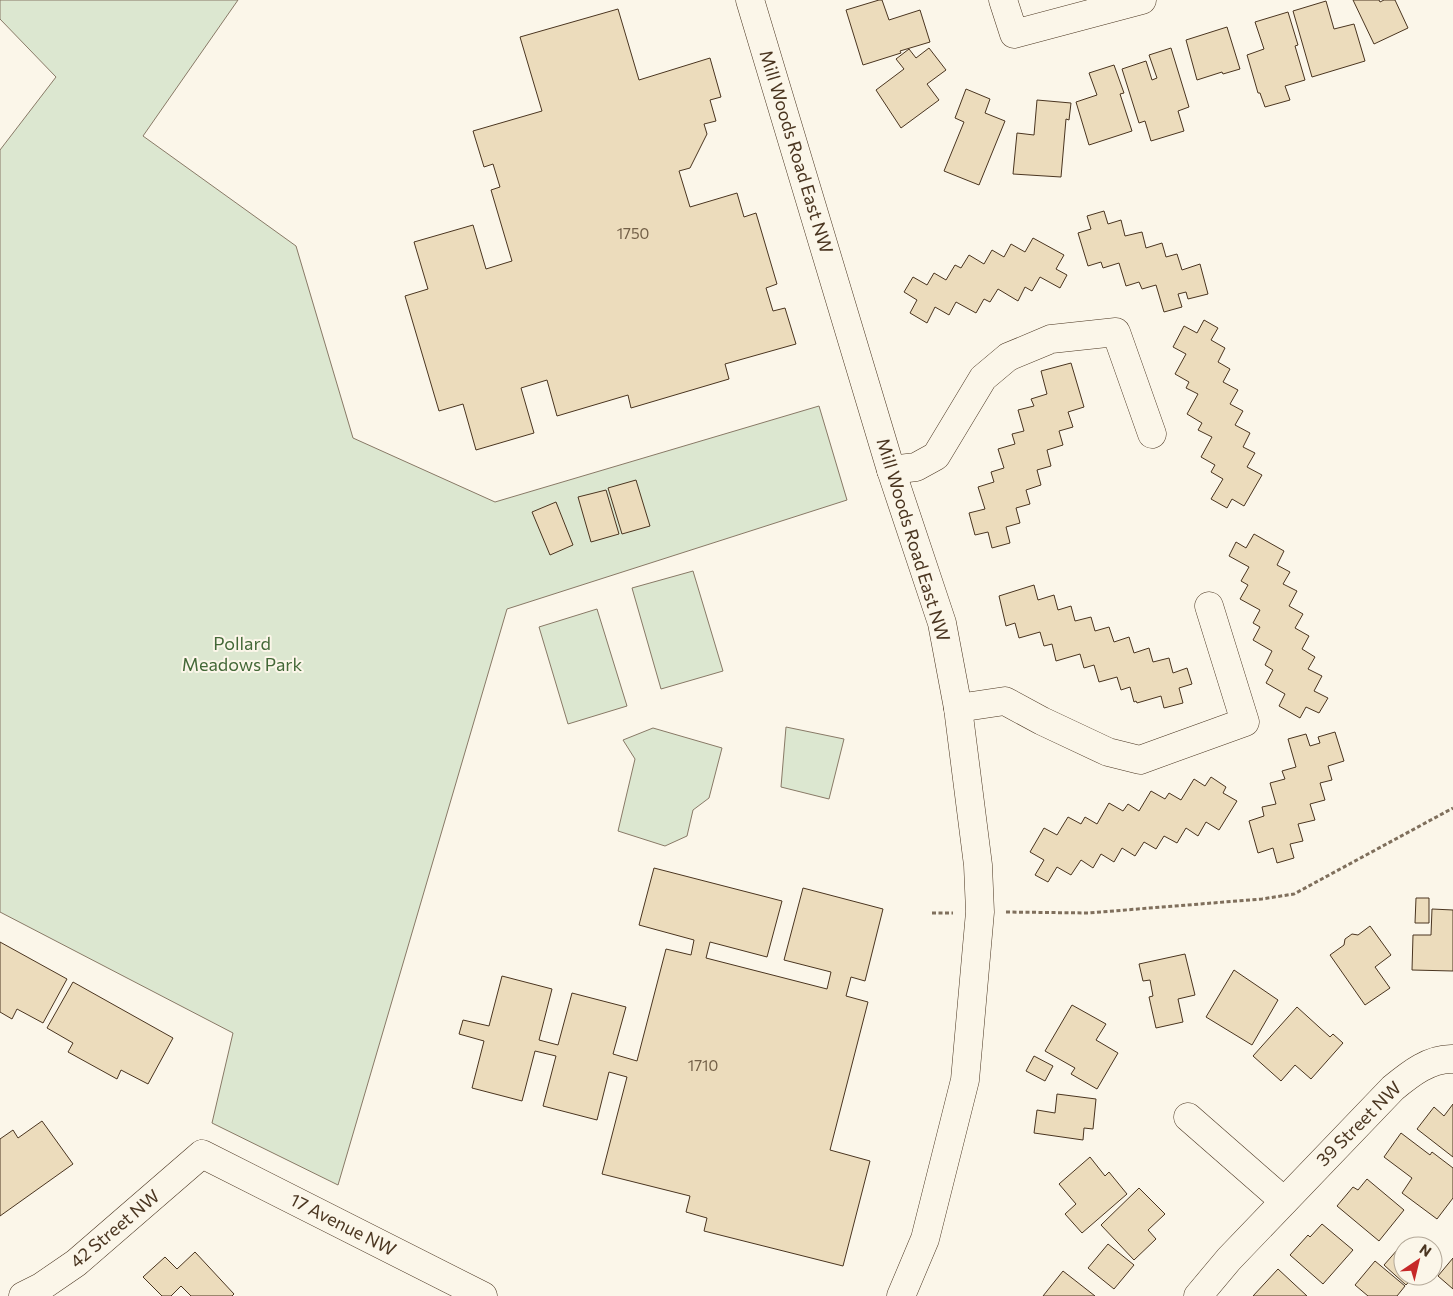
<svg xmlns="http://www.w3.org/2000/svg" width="1453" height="1296" viewBox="0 0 1453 1296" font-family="Commissioner,sans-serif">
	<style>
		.green { fill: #dce7d0; stroke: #887966 }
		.building { fill: #ecdcbc; stroke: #4a3520 }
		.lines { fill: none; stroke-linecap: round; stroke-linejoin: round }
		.minor-casing { stroke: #4a3520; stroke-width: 29 }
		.path { stroke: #7f6f5c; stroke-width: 3; stroke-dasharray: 4 2.5; stroke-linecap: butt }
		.minor { stroke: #fbf6e9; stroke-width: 28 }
		.labels { text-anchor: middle; stroke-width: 4; stroke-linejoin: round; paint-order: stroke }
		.number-label { font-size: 15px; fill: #725f47 }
		.street-label { font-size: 18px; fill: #4a3520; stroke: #fbf6e9 }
		.park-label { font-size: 18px; fill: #436837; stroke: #fbf6e9 }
	</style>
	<rect width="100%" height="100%" fill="#fbf6e9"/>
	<g class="green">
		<path d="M0 0H238L143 136 296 246 353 438 495 502 819 406 847 500 507 609 338 1185 212 1123 233 1033 0 912V150L56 77 0 19Z"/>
		<path d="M693 571 723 671 661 689 632 588Z"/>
		<path d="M597 609 627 706 568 724 539 627Z"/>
		<path d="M786 727 844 739 829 799 781 787Z"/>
		<path d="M653 728 722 748 709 798 693 810 687 836 665 846 618 831 635 759 623 740Z"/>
	</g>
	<g class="building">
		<path d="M879 0H882L889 20 920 10 930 42 900 51 901 53 863 65 846 10Z"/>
		<path d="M1353 0H1379L1380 2 1384 0H1395L1408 28 1374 44Z"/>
		<path d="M1326 1 1334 29 1354 24 1365 61 1312 77 1293 11Z"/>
		<path d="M618 9 639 80 710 58 721 97 710 100 716 121 704 124 707 134 690 168 679 171 690 207 737 193 744 217 756 213 777 284 766 288 773 311 785 308 796 344 725 364 729 379 631 408 628 395 557 416 547 380 521 388 534 433 476 450 463 404 439 411 405 296 428 289 414 242 473 225 486 269 512 261 491 190 500 187 493 164 484 167 473 131 542 111 520 37Z"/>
		<path d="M1288 12 1298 45 1295 46 1305 80 1285 86 1290 100 1265 107 1260 93H1258L1247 55 1264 49 1255 22Z"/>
		<path d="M1227 27 1240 69 1223 74 1222 72 1197 80 1186 40Z"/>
		<path d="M929 48 946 70 927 84 939 100 901 128 876 90 904 69 896 59 909 49 916 58Z"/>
		<path d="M1171 48 1189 107 1178 111 1184 131 1151 141 1145 121 1139 123 1122 69 1146 61 1152 80 1157 78 1149 55Z"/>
		<path d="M1114 65 1124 93 1120 94 1132 131 1089 145 1076 102 1097 95 1089 73Z"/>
		<path d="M966 89 990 99 985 113 1005 121 979 185 944 171 964 122 955 118Z"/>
		<path d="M1037 100 1071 103 1069 120 1066 119 1061 177 1013 174 1017 133 1034 135Z"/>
		<path d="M1104 211 1108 224 1121 220 1125 236 1142 232 1146 248 1162 243 1166 257 1177 254 1182 270 1200 264 1208 294 1188 299 1186 292 1178 294 1182 307 1164 312 1156 285 1142 289 1139 282 1126 286 1119 263 1103 268 1101 262 1088 266 1078 233 1091 229 1087 216Z"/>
		<path d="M1033 238 1064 255 1056 269 1067 275 1060 288 1040 277 1032 291 1025 287 1018 301 998 289 990 302 984 299 976 313 956 302 949 315 935 307 927 323 910 313 917 300 904 292 913 277 927 285 934 273 946 280 955 265 961 268 969 255 984 264 992 250 1004 257 1011 244 1025 252Z"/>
		<path d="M1204 320 1218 328 1211 340 1225 348 1218 362 1230 369 1223 382 1238 390 1230 404 1243 411 1235 425 1250 433 1243 447 1255 453 1247 467 1262 475 1244 506 1232 499 1227 508 1211 499 1223 479 1211 472 1215 465 1201 457 1212 437 1198 430 1202 423 1187 414 1198 394 1186 388 1189 382 1175 374 1186 354 1173 347 1184 326 1197 333Z"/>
		<path d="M1071 363 1084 407 1068 412 1073 427 1059 431 1063 445 1047 450 1051 466 1037 470 1041 485 1026 490 1030 504 1016 508 1020 523 1006 527 1010 543 992 548 988 532 975 535 969 513 985 509 978 487 994 482 991 472 1004 468 998 449 1015 444 1012 434 1024 431 1018 410 1034 406 1031 399 1047 394 1041 371Z"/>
		<path d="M636 480 650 526 622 534 608 488Z"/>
		<path d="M606 490 619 534 591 542 578 497Z"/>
		<path d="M556 502 573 545 550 555 532 512Z"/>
		<path d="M1254 534 1284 551 1277 565 1290 572 1283 584 1297 591 1289 606 1303 614 1295 628 1309 636 1302 649 1315 657 1308 669 1322 676 1314 691 1328 698 1319 713 1306 707 1300 718 1279 706 1285 694 1266 683 1273 670 1265 665 1272 651 1253 640 1260 627 1253 623 1260 610 1240 599 1248 585 1241 581 1249 567 1229 556 1236 542 1246 548Z"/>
		<path d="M1034 585 1038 600 1054 595 1058 610 1071 606 1075 621 1091 617 1095 631 1109 627 1114 642 1129 637 1134 653 1149 648 1153 662 1169 658 1173 673 1187 668 1192 684 1179 688 1183 703 1164 708 1161 696 1137 703 1136 701 1134 702 1130 687 1121 690 1117 677 1099 682 1094 665 1084 668 1080 654 1056 661 1052 644 1044 646 1040 632 1019 638 1015 623 1006 626 999 596Z"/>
		<path d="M1335 732 1344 761 1328 766 1332 780 1320 783 1325 800 1310 804 1315 820 1298 824 1303 841 1290 844 1294 858 1277 863 1273 848 1258 853 1249 821 1264 816 1262 807 1276 804 1270 783 1285 779 1282 771 1296 767 1288 739 1306 734 1310 746 1320 743 1318 737Z"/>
		<path d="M1211 777 1226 787 1223 793 1237 801 1219 830 1206 822 1198 836 1186 828 1177 843 1164 836 1156 849 1144 842 1135 856 1122 848 1114 862 1101 854 1093 868 1081 860 1071 875 1057 867 1048 882 1035 875 1044 860 1030 852 1044 828 1057 835 1068 817 1081 824 1085 817 1097 824 1109 803 1123 811 1128 804 1139 811 1151 791 1165 799 1169 793 1181 800 1194 779 1205 786Z"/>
		<path d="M654 868 782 901 767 957 710 942 706 958 827 989 831 972 784 960 803 888 883 909 865 981 851 977 846 996 868 1002 830 1150 870 1161 843 1266 704 1231 707 1218 686 1212 690 1196 602 1174 627 1077 609 1072 597 1120 543 1106 556 1056 535 1051 522 1101 472 1088 484 1041 459 1034 463 1020 489 1026 502 976 552 989 539 1040 558 1045 572 993 626 1007 613 1054 637 1061 666 949 691 955 694 940 639 925Z"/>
		<path d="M1416 898H1429V923H1415Z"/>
		<path d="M1432 909 1453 910V971L1412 970 1413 935H1431Z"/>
		<path d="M1370 926 1391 955 1375 967 1390 988 1365 1005 1330 955 1344 945 1345 939 1352 934 1358 935Z"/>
		<path d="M0 942 67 979 43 1023 17 1009 12 1019 0 1012Z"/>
		<path d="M1185 954 1195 995 1178 999 1183 1022 1156 1028 1149 997 1153 996 1150 980 1143 981 1139 964Z"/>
		<path d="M1234 970 1278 1000 1252 1045 1206 1017Z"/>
		<path d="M73 982 173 1038 148 1084 121 1070 117 1079 68 1052 73 1043 47 1028Z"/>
		<path d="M1072 1005 1106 1024 1096 1040 1118 1053 1097 1089 1071 1074 1075 1068 1045 1051Z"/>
		<path d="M1297 1007 1330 1037 1333 1034 1343 1043 1311 1079 1295 1065 1281 1081 1253 1056Z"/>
		<path d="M1034 1056 1053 1066 1045 1081 1026 1071Z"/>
		<path d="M1057 1094 1096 1099 1093 1129 1084 1128 1083 1140 1034 1133 1037 1110 1055 1113Z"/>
		<path d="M1453 1104V1157L1417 1129 1434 1107 1444 1116Z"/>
		<path d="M42 1121 73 1164 0 1216V1139L13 1130 18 1138Z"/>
		<path d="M1401 1133 1430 1155 1432 1152 1453 1168V1198L1437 1219 1402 1193 1412 1178 1384 1157Z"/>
		<path d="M1090 1157 1105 1176 1109 1172 1127 1194 1082 1233 1065 1214 1076 1204 1059 1184Z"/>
		<path d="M1367 1179 1404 1210 1379 1241 1337 1206 1353 1187 1358 1190Z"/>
		<path d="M1139 1188 1165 1214 1148 1230 1156 1239 1134 1260 1101 1225Z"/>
		<path d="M1322 1224 1353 1250 1323 1284 1290 1255 1308 1235 1310 1237Z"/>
		<path d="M1405 1241 1411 1246H1403V1276H1414L1406 1285 1384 1265Z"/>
		<path d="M1108 1244 1134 1265 1114 1289 1088 1268Z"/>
		<path d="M195 1252 234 1294 232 1296H191L181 1286 171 1296H162L143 1277 165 1257 177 1269Z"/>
		<path d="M1453 1258V1289L1438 1276Z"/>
		<path d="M1375 1261 1405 1286 1397 1296H1368L1355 1285Z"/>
		<path d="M1278 1269 1307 1296H1253Z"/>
		<path d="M1063 1271 1095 1296H1043Z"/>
	</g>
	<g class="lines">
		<defs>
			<g id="minor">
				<path d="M750 0 891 470 942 623 958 708 978 865 980 912 965 1080 925 1239 901 1296"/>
				<path d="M1003 0 1014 34 1142 0"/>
				<path d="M891 470 916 467 936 456 983 378 1008 357 1051 339 1116 332 1152 434"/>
				<path d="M958 708 1005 701 1042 721 1108 752 1140 760 1245 722 1209 606"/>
				<path d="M1188 1117 1284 1201"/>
				<path d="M23 1296 41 1287 76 1263 202 1154 483 1296"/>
				<path d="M1198 1296 1229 1259 1393 1088C1410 1074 1430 1058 1453 1059"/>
			</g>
		</defs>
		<use href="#minor" class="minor-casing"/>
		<g class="path">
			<path d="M1006 912 1088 913 1262 899 1294 894 1453 808"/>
			<path d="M932 913H953"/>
		</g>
		<use href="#minor" class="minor"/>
	</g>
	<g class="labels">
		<g class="number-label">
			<text x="633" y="239">1750</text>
			<text x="703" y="1071">1710</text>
		</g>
		<g class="street-label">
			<text transform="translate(796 152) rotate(73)" y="6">Mill Woods Road East NW</text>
			<text transform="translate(913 540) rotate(73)" y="6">Mill Woods Road East NW</text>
			<text transform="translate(1359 1124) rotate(-45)" y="6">39 Street NW</text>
			<text transform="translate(343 1225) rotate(27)" y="6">17 Avenue NW</text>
			<text transform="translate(115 1229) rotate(-40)" y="6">42 Street NW</text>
		</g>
		<g class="park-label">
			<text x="242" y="650">Pollard<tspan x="242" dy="21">Meadows Park</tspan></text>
		</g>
	</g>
	<g transform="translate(1418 1261) rotate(35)"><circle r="24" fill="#fbf6e9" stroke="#b4a999"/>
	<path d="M0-4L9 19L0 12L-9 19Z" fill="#c62828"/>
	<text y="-8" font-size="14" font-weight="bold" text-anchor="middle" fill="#4a3520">N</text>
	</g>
</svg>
